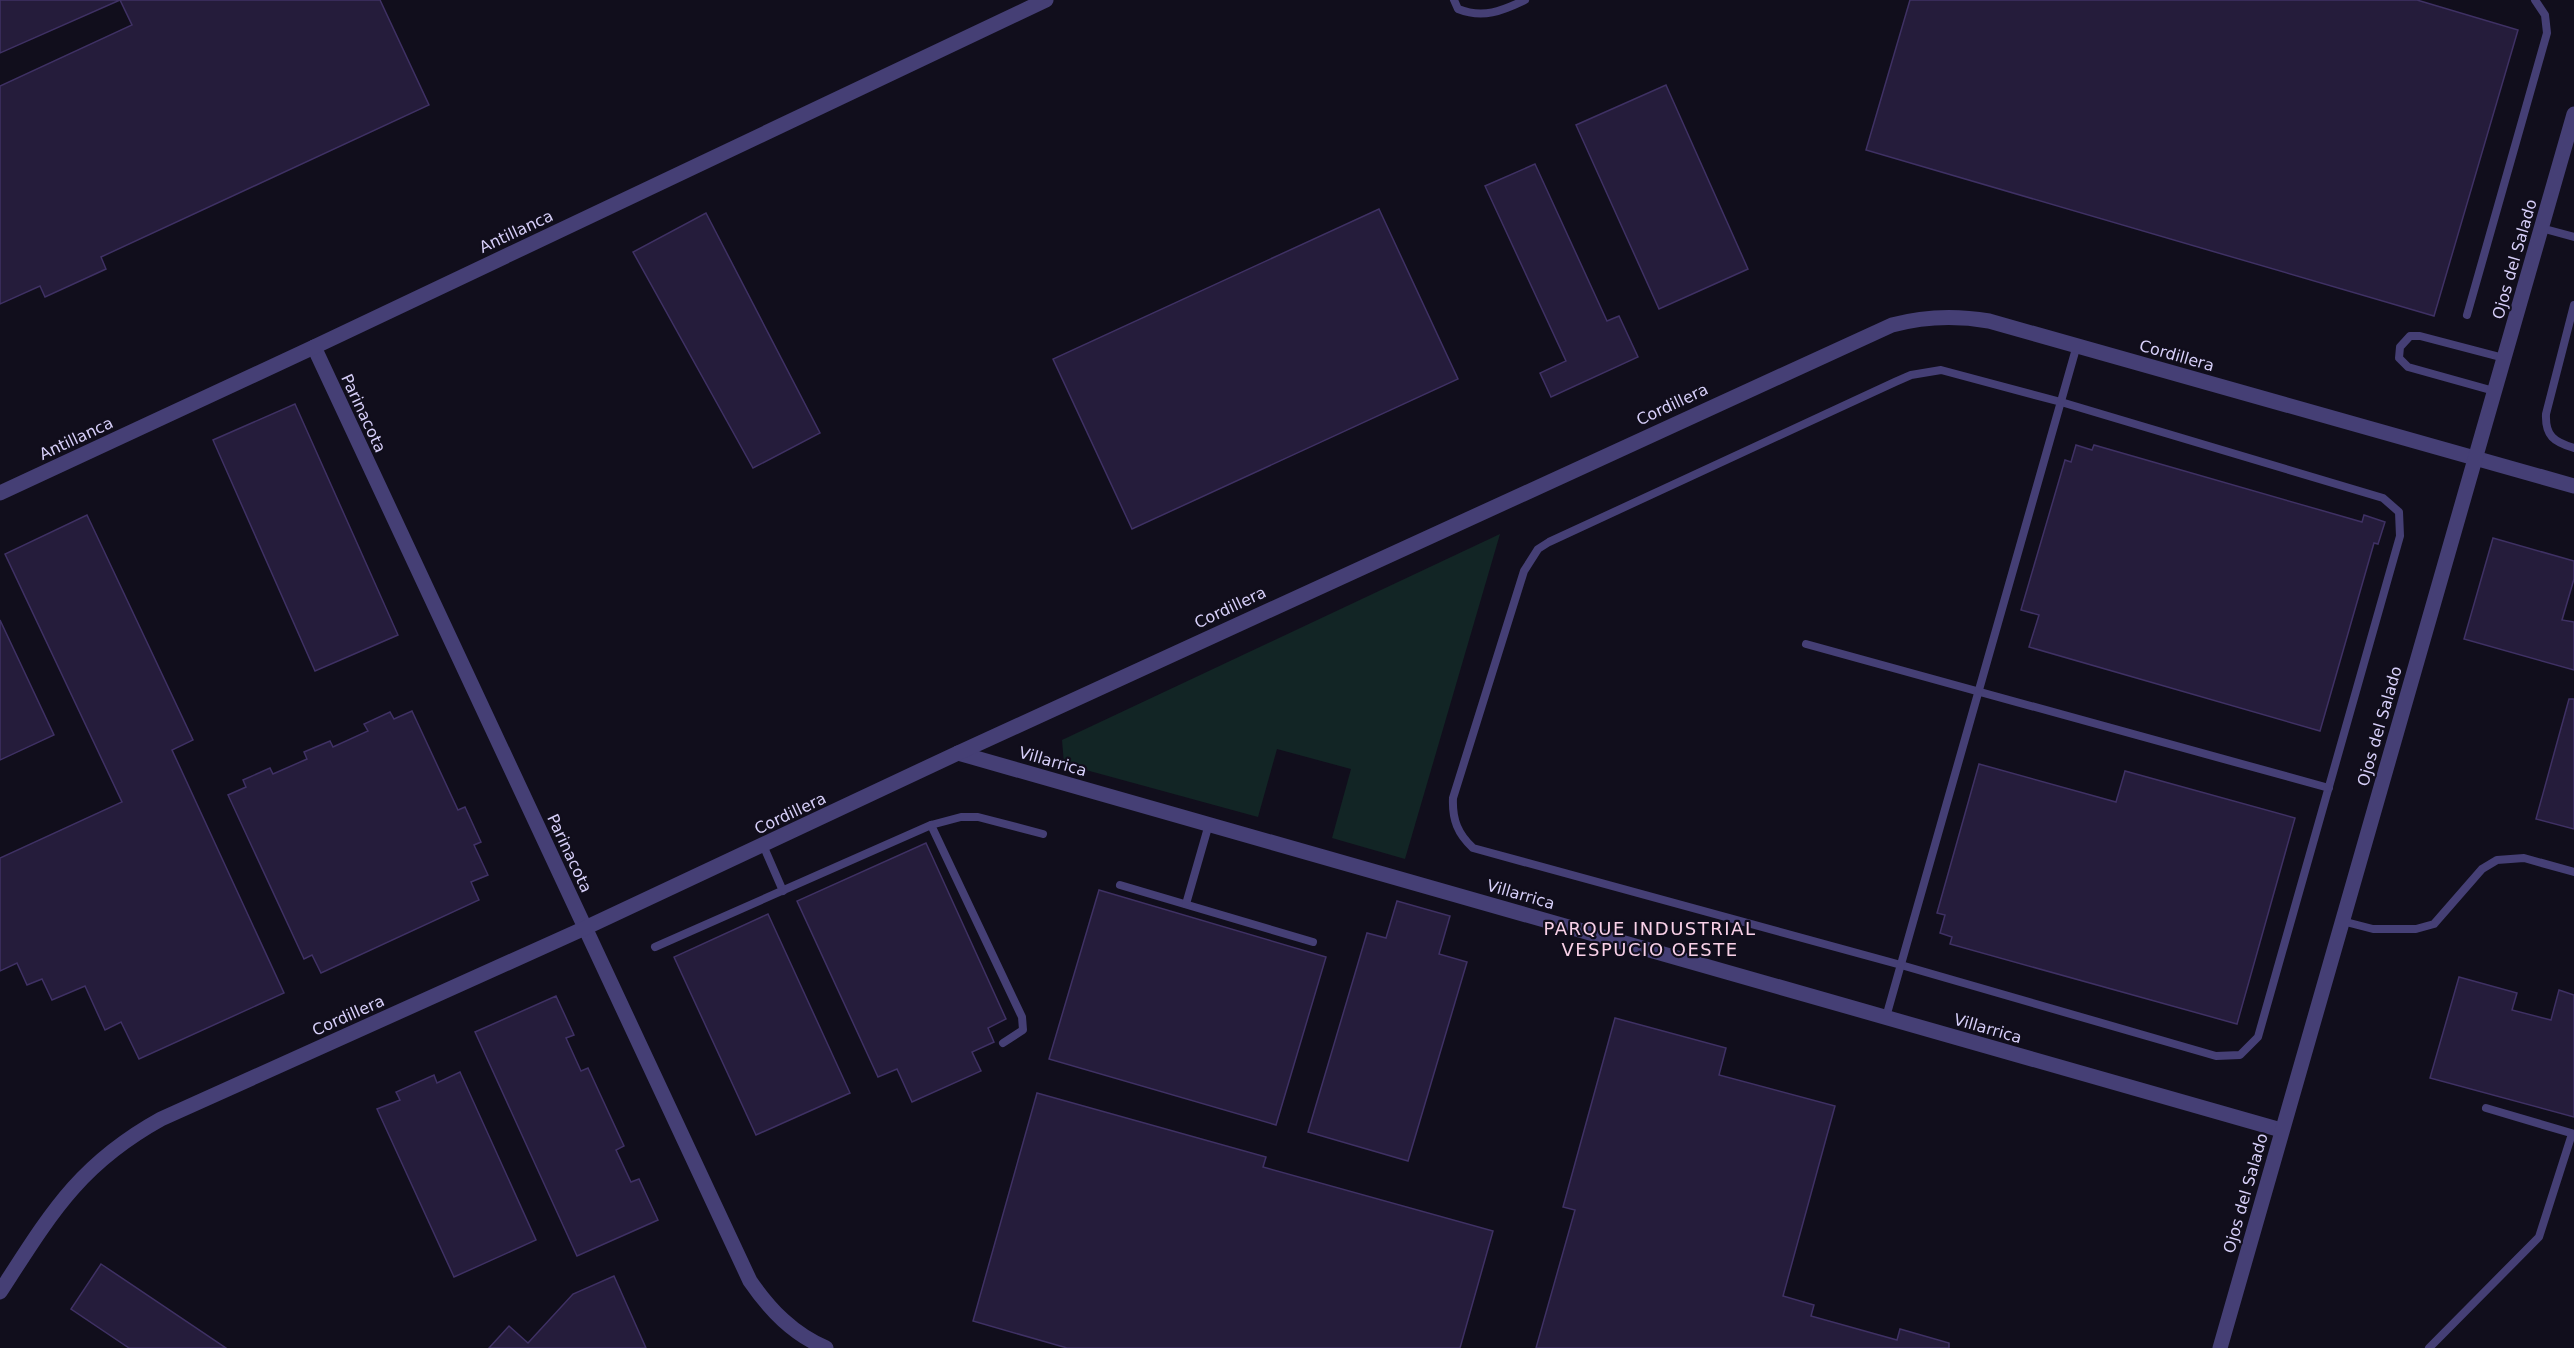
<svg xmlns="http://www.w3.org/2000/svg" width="2574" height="1348" viewBox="0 0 2574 1348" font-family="'DejaVu Sans',sans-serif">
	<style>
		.green { fill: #122525 }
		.building { fill: #251c3b; stroke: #3f3164; stroke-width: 1.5 }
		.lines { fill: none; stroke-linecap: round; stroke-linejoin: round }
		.service { stroke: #453f75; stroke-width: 8 }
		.minor { stroke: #453f75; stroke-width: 15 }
		.labels { text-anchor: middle; stroke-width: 4.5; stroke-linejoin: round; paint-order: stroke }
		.street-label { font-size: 16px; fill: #d7cff9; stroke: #110e1c }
		.neighbourhood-label { font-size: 18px; letter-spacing: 1.5px; fill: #f9d1e8; stroke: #110e1c }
	</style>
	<rect width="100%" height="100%" fill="#110e1c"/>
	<path class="green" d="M1500 534 1405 859 1332 838 1351 769 1277 749 1258 817 1064 764 1062 740Z"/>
	<g class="building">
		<path d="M0 0H120L0 53Z"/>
		<path d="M120 0H380L429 105 101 257 106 269 45 297 40 286 0 304V86L132 25Z"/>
		<path d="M1910 0H2417L2518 30 2434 316 1866 150Z"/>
		<path d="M1666 85 1748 269 1659 309 1576 125Z"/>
		<path d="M1535 164 1607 321 1619 316 1638 357 1551 397 1540 373 1566 361 1485 186Z"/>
		<path d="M1379 209 1458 379 1132 529 1053 359Z"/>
		<path d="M706 213 820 433 753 468 633 252Z"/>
		<path d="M295 404 398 635 315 671 213 440Z"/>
		<path d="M2076 445 2092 450 2094 445 2362 522 2364 515 2385 522 2378 544 2374 543 2320 731 2029 647 2039 615 2021 610 2065 460 2071 462Z"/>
		<path d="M87 515 193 740 172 750 284 993 139 1059 121 1022 105 1030 85 986 52 1000 42 979 27 985 17 963 0 971V858L122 802 5 554Z"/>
		<path d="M2493 538 2574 561V579L2562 620 2574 622V670L2464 639Z"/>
		<path d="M0 620 54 735 0 760Z"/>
		<path d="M2569 699H2574V829L2536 819Z"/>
		<path d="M412 711 458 810 465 807 481 842 474 845 488 875 471 882 479 900 321 973 312 955 304 959 228 795 246 787 243 780 270 768 273 774 307 759 304 752 330 741 333 747 368 731 364 724 390 712 394 719Z"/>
		<path d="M1979 764 2116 802 2125 771 2295 818 2237 1024 1950 944 1952 937 1940 933 1945 915 1937 913Z"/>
		<path d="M926 843 1006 1019 988 1028 994 1042 972 1052 981 1071 912 1102 897 1069 878 1077 797 901Z"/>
		<path d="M1099 890 1326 957 1276 1125 1049 1059Z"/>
		<path d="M1397 901 1450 916 1439 954 1467 962 1408 1161 1308 1132 1367 933 1386 938Z"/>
		<path d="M768 914 850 1093 756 1135 674 957Z"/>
		<path d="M2459 977 2517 993 2512 1010 2551 1020 2559 990 2574 995V1117L2430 1078Z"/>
		<path d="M556 996 574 1035 566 1038 581 1071 588 1068 624 1146 616 1150 631 1182 639 1179 658 1220 577 1256 475 1032Z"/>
		<path d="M1615 1018 1726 1048 1719 1075 1835 1106 1783 1296 1814 1305 1811 1316 1897 1340 1900 1329 1949 1343V1348H1536L1575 1210 1563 1207Z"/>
		<path d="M460 1072 536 1240 454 1277 377 1109 400 1100 396 1092 434 1075 437 1083Z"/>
		<path d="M1037 1093 1266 1157 1263 1167 1493 1231 1460 1348H1067L973 1321Z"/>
		<path d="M101 1264 226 1348H129L71 1309Z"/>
		<path d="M614 1276 646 1348H489L509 1326 528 1343 573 1294Z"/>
	</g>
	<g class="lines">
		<g class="service">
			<path d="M1454 0 1458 9C1483 19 1502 11 1525 0"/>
			<path d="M2541 228 2574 237"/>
			<path d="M2574 305 2546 414C2545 436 2554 442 2574 448"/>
			<path d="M2467 315 2547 33 2545 15 2535 0"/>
			<path d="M1941 370 2061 402 2383 498 2399 512 2400 536 2258 1037 2240 1055 2216 1056 1901 965 1473 848C1458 834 1452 820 1453 798L1524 571 1538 549 1549 542 1895 382 1911 375Z"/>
			<path d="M2494 391 2408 367 2399 358 2400 347 2410 336H2420L2504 358"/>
			<path d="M1806 644 2329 788"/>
			<path d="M931 825 1022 1017 1023 1030 1003 1043"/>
			<path d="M763 845 783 891"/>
			<path d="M1120 885 1313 942"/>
			<path d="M1186 904 1209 824"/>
			<path d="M2342 921 2373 929H2416L2434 924 2482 869 2497 860 2524 858 2574 872"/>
			<path d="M655 947 931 825 961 817H978L1043 834"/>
			<path d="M1886 1017 2077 345"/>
			<path d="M2486 1108 2574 1134"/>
			<path d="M2429 1348 2539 1237 2572 1134"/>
		</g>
		<g class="minor">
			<path d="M314 347 750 1281C770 1310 793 1334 826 1348"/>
			<path d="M0 493 314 347 1046 0"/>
			<path d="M958 753 2281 1130"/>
			<path d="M0 1292C50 1215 78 1165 161 1119L585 928 958 753 1892 325C1925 316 1955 315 1989 321L2574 486"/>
			<path d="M2220 1348 2574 114"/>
		</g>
	</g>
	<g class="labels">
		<g class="street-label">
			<text transform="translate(516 231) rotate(-25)" y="6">Antillanca</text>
			<text transform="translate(2514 259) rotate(-74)" y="6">Ojos del Salado</text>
			<text transform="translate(2177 355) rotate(16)" y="6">Cordillera</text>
			<text transform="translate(1672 404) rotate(-25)" y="6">Cordillera</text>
			<text transform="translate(364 413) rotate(65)" y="6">Parinacota</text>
			<text transform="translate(76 438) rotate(-25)" y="6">Antillanca</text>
			<text transform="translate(1230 607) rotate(-25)" y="6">Cordillera</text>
			<text transform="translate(2379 726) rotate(-74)" y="6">Ojos del Salado</text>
			<text transform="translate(1053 761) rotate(16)" y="6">Villarrica</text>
			<text transform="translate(790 813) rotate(-25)" y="6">Cordillera</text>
			<text transform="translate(570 853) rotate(65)" y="6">Parinacota</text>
			<text transform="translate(1521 894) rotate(16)" y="6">Villarrica</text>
			<text transform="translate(348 1015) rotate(-24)" y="6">Cordillera</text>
			<text transform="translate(1988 1028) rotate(16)" y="6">Villarrica</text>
			<text transform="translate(2245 1193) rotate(-74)" y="6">Ojos del Salado</text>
		</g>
		<g class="neighbourhood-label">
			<text x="1650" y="935">PARQUE INDUSTRIAL<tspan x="1650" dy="21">VESPUCIO OESTE</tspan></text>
		</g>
	</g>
</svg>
